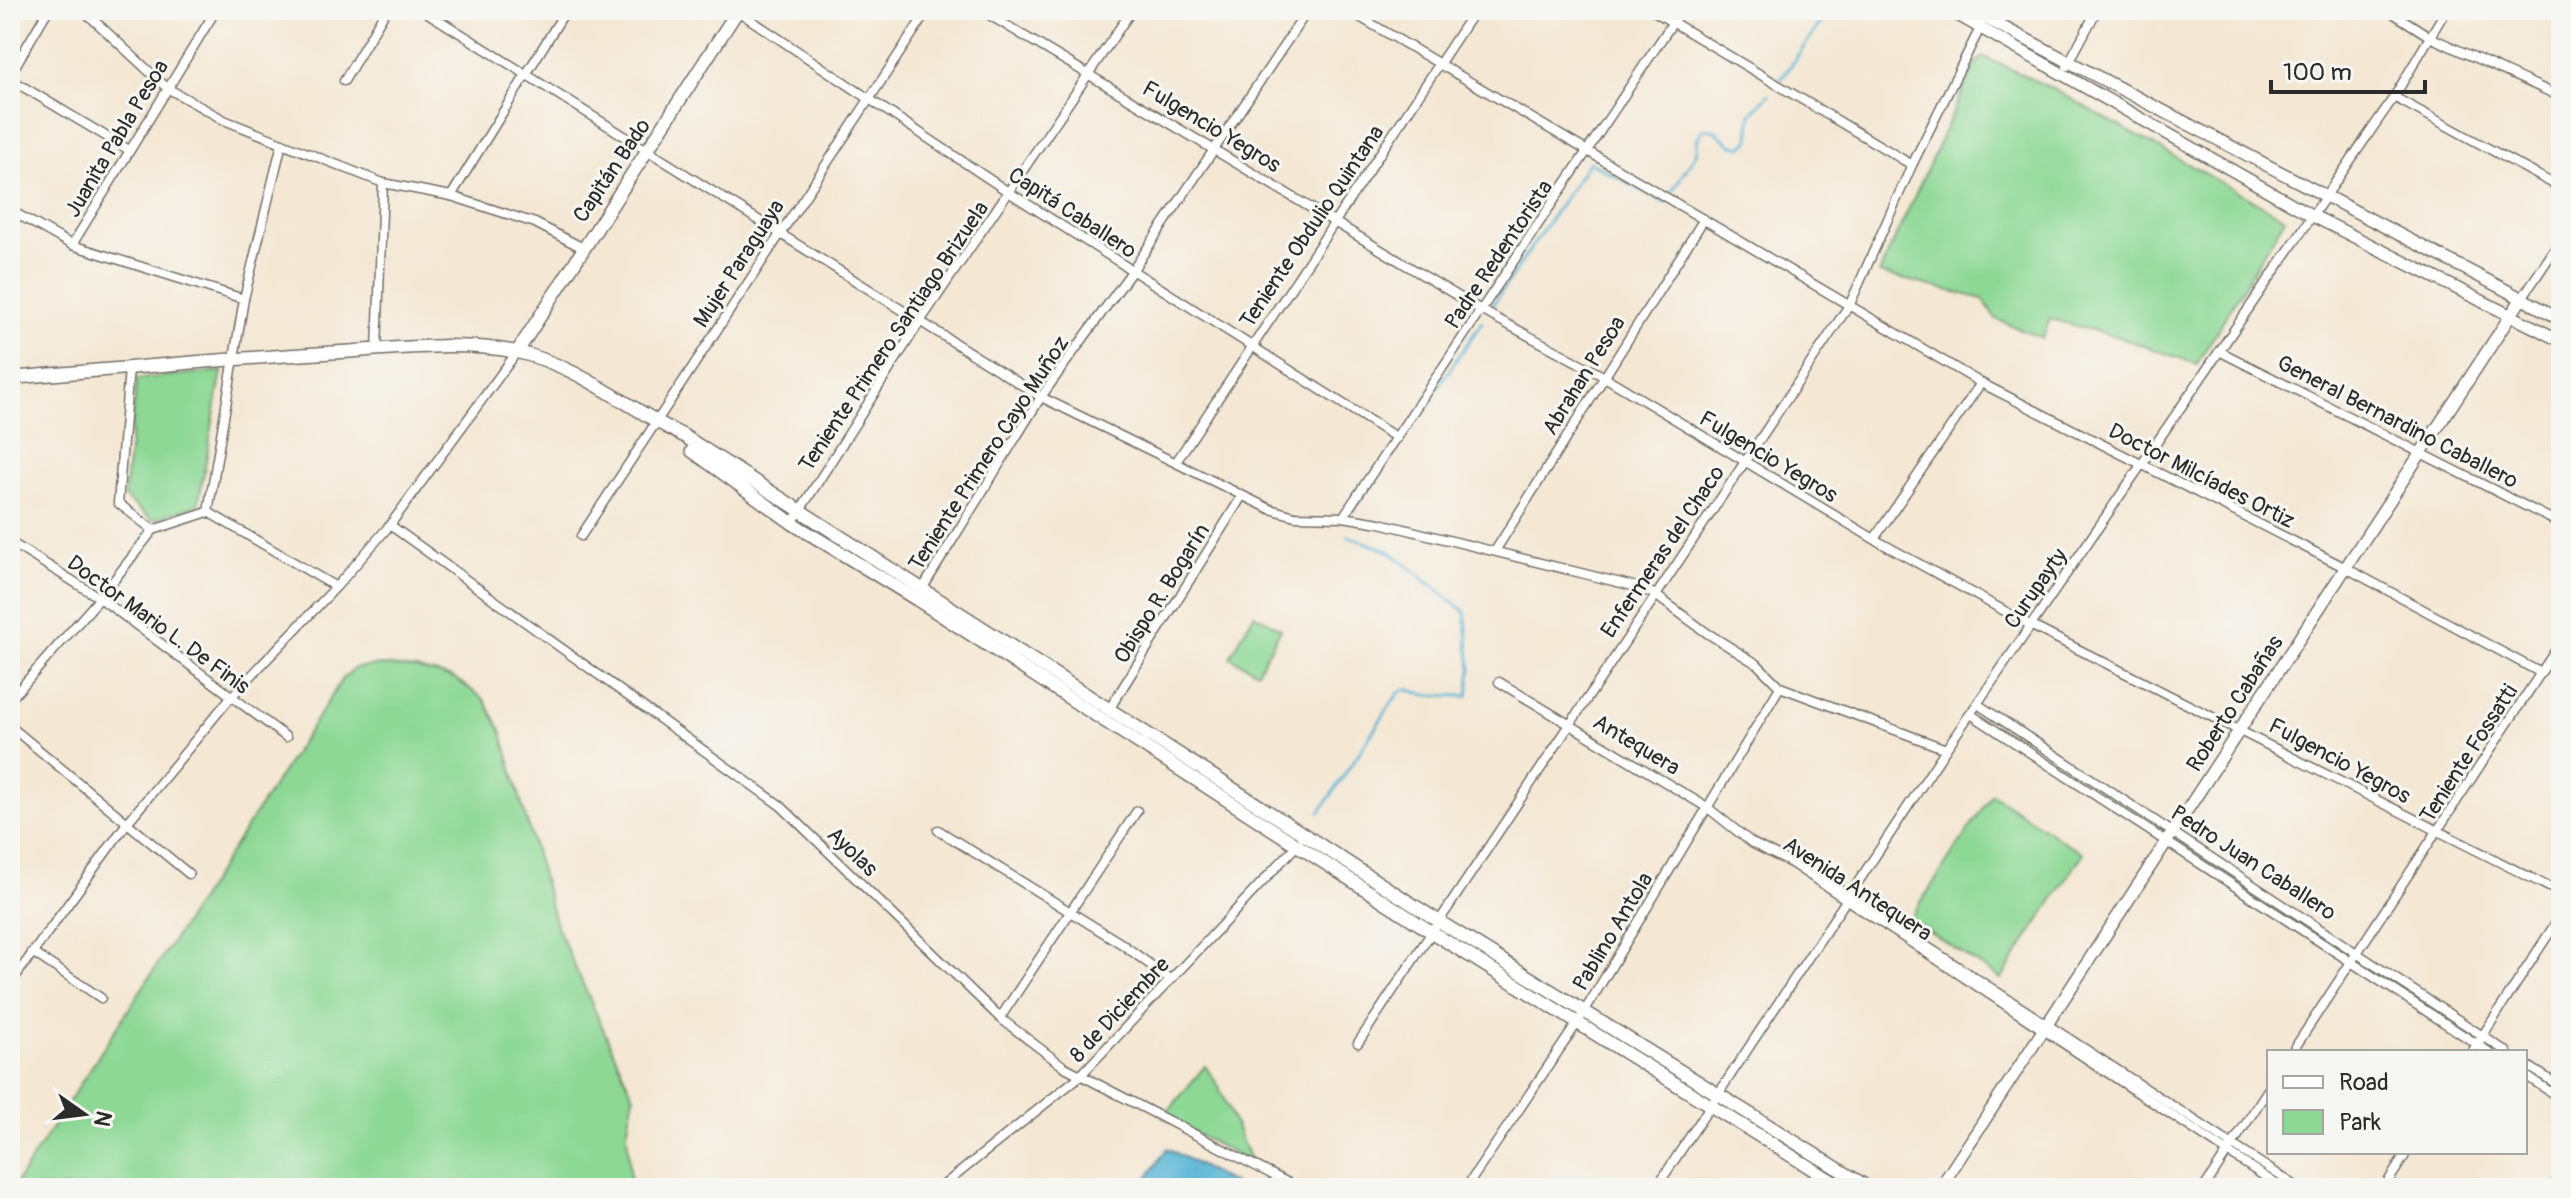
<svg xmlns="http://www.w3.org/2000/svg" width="2571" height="1198" viewBox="0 0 2571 1198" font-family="Pangolin,sans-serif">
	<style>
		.green { fill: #8dd895; stroke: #5c8260; stroke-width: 2 }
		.water { fill: #56b4d4; stroke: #407080; stroke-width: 2 }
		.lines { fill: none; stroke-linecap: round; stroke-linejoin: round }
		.stream { stroke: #56b4d4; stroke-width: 3 }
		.street-casing { stroke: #716d66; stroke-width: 11 }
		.secondary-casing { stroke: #716d66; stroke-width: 14 }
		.primary-casing { stroke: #716d66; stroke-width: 15 }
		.street { stroke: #fff; stroke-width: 8 }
		.secondary { stroke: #fff; stroke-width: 11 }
		.primary { stroke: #fff; stroke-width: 12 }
		.labels { text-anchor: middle; stroke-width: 6; stroke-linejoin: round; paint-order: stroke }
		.street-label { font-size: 22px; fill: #2b2b2b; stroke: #f6f6f2 }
	</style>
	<rect width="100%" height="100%" fill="#f6f6f2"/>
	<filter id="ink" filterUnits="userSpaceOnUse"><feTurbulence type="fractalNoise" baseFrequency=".0125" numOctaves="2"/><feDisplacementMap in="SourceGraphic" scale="16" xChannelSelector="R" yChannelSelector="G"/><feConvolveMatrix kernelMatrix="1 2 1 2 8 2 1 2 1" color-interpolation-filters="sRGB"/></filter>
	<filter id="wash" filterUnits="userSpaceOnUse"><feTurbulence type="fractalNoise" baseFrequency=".006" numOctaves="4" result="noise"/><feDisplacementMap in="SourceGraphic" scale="32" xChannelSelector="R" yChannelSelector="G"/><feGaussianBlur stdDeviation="1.8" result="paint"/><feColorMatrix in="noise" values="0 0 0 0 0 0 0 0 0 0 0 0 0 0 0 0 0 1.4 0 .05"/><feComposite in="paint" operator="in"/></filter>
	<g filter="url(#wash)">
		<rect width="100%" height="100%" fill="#f4e7d3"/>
		<g class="green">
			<path d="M1984 57 2051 88 2285 218 2197 364 2115 336 2050 319 2042 338 1996 319 1983 299 1879 273 1976 63Z"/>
			<path d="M222 371 198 505 152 520 124 497 137 379Z"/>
			<path d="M1254 614 1281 629 1257 672 1230 657Z"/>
			<path d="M380 665 417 669 454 678 484 699 501 730 556 925 634 1097 627 1132 631 1188H13L343 678 355 668Z"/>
			<path d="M1992 794 2083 854 2001 979 1910 919Z"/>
			<path d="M1205 1066 1218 1085 1251 1162 1163 1117Z"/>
		</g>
		<path class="water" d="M1167 1148 1241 1188H1141Z"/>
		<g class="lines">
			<g class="stream">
				<path d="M1781 79 1830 10"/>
				<path d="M1492 306 1589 162 1665 203 1697 152V140L1703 129 1714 130 1730 144 1742 147 1749 141 1751 114 1769 94"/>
				<path d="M1353 511 1482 322"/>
				<path d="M1320 812 1399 692 1406 689 1426 695 1468 696 1471 669 1465 612 1389 551 1348 536"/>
			</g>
		</g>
	</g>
	<g filter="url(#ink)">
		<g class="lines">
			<defs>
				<g id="street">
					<path d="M83 10 167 88 224 120 383 183 451 196 535 223 583 248"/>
					<path d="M423 10 1041 397 1270 509 1295 516 1343 517 1380 523 1637 587 1654 594 1707 633 1757 664 1780 687 1946 749"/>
					<path d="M736 10 1010 193 1397 438"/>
					<path d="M981 10 1481 310 1603 376 1874 539 2030 625 2561 893"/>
					<path d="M1348 10 1981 383 2346 568 2541 673"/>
					<path d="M1652 10 1912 165"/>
					<path d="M2388 10 2432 38 2561 97"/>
					<path d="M2067 66 2097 10"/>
					<path d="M10 75 48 10"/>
					<path d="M10 79 129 150"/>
					<path d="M344 81 386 10"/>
					<path d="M2394 97 2561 188"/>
					<path d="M451 196 566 10"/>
					<path d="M10 210 72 245 244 299"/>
					<path d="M72 245 216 10"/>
					<path d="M2522 298 2561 240"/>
					<path d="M377 350 383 183"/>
					<path d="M2219 351 2561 524"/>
					<path d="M129 368 118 503 153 530"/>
					<path d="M1176 462 1475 10"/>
					<path d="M208 512 244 299 282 143"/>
					<path d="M1343 517 1681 10"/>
					<path d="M792 523 919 323 1132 10"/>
					<path d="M390 525 781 806 1000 1018 1063 1066 1298 1188"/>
					<path d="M581 536 928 10"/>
					<path d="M1874 539 1981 383"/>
					<path d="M10 542 100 598 286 737"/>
					<path d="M1495 551 1704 219"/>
					<path d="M921 591 1041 397 1132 271 1308 10"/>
					<path d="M1499 682 1708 808 1752 843 1791 863 2282 1188"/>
					<path d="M10 700 100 598 153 530 208 512 336 587"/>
					<path d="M1979 705 2507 1052"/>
					<path d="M1110 708 1242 496"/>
					<path d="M1972 715 2489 1052"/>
					<path d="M10 726 189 874"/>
					<path d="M938 830 1122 944 1171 980"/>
					<path d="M1794 860 2299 1188"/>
					<path d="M32 952 101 998"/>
					<path d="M10 984 127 823 230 698 336 587 390 525 517 352"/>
					<path d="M1000 1018 1137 811"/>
					<path d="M1358 1043 1850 304 1912 165 1981 26"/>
					<path d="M2292 1052 2561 642"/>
					<path d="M2472 1052 2561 915"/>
					<path d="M2525 1064 2561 1087"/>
					<path d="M2525 1075 2561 1099"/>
					<path d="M940 1188 1080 1076 1299 843"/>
					<path d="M1466 1188 1578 1022 1780 687"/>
					<path d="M1656 1188 1946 749 2394 97 2446 10"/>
					<path d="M2204 1188 2269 1088"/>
					<path d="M2384 1188 2407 1152"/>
					<path d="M2552 1188 2561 1173"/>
				</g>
				<g id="secondary">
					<path d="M1949 10 2313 216 2561 341"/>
					<path d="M1970 10 2561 319"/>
					<path d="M1940 1188 2522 298"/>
				</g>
				<g id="primary">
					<path d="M517 352 738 10"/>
					<path d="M10 378C121 369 231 358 342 352 398 348 462 341 517 352 578 365 629 409 684 436L1440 922 1869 1188"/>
					<path d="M692 451 792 523 916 599 1433 933 1843 1188"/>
				</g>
			</defs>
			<use href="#street" class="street-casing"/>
			<use href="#secondary" class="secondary-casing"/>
			<use href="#primary" class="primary-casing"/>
			<use href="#street" class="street"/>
			<use href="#secondary" class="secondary"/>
			<use href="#primary" class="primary"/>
		</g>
	</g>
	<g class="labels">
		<g class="street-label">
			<text transform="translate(1212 126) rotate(31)" y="8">Fulgencio Yegros</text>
			<text transform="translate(116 138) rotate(-59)" y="8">Juanita Pabla Pesoa</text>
			<text transform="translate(611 170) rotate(-56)" y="8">Capitán Bado</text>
			<text transform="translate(1073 212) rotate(33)" y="8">Capitá Caballero</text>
			<text transform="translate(1311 226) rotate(-56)" y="8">Teniente Obdulio Quintana</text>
			<text transform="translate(1498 254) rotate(-56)" y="8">Padre Redentorista</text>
			<text transform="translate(738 263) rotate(-57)" y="8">Mujer Paraguaya</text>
			<text transform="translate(893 336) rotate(-56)" y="8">Teniente Primero Santiago Brizuela</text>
			<text transform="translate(1583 375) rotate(-58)" y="8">Abrahan Pesoa</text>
			<text transform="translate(2398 421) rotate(27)" y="8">General Bernardino Caballero</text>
			<text transform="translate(988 453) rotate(-57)" y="8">Teniente Primero Cayo Muñoz</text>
			<text transform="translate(1769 456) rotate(31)" y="8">Fulgencio Yegros</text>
			<text transform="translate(2202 475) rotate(27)" y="8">Doctor Milcíades Ortiz</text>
			<text transform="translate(1662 551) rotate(-56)" y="8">Enfermeras del Chaco</text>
			<text transform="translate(2035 588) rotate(-55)" y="8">Curupayty</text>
			<text transform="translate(1161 593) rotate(-58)" y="8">Obispo R. Bogarín</text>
			<text transform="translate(159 624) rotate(36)" y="8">Doctor Mario L. De Finis</text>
			<text transform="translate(2234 703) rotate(-57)" y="8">Roberto Cabañas</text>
			<text transform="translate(1637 744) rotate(31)" y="8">Antequera</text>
			<text transform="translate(2468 753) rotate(-57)" y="8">Teniente Fossatti</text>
			<text transform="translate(2340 760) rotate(28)" y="8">Fulgencio Yegros</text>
			<text transform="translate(853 851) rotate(44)" y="8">Ayolas</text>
			<text transform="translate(2254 862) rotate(33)" y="8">Pedro Juan Caballero</text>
			<text transform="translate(1858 888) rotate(33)" y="8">Avenida Antequera</text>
			<text transform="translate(1612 931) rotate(-59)" y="8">Pablino Antola</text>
			<text transform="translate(1119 1009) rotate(-47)" y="8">8 de Diciembre</text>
		</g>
	</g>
	<rect width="2571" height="1198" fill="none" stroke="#f6f6f2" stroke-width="40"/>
	<rect x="2267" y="1050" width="260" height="104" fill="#f6f6f2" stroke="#a5a5a2" stroke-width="2"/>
	<rect x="2283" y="1076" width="40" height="12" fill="#ffffff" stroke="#a5a5a2" stroke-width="2"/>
	<text x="2339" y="1090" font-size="24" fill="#2b2b2b">Road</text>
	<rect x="2283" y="1110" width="40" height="24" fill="#8dd895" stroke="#a5a5a2" stroke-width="2"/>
	<text x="2339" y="1130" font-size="24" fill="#2b2b2b">Park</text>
	<g transform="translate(84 1114) rotate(104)" stroke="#f6f6f2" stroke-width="6" paint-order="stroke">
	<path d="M0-6L14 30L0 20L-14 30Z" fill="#2b2b2b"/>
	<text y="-12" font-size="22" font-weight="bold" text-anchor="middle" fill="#2b2b2b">N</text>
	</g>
	<path d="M2271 80v12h154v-12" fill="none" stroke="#2b2b2b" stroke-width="4"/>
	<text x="2283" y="80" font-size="24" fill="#2b2b2b" stroke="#f6f6f2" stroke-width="6" paint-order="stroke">100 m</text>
</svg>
